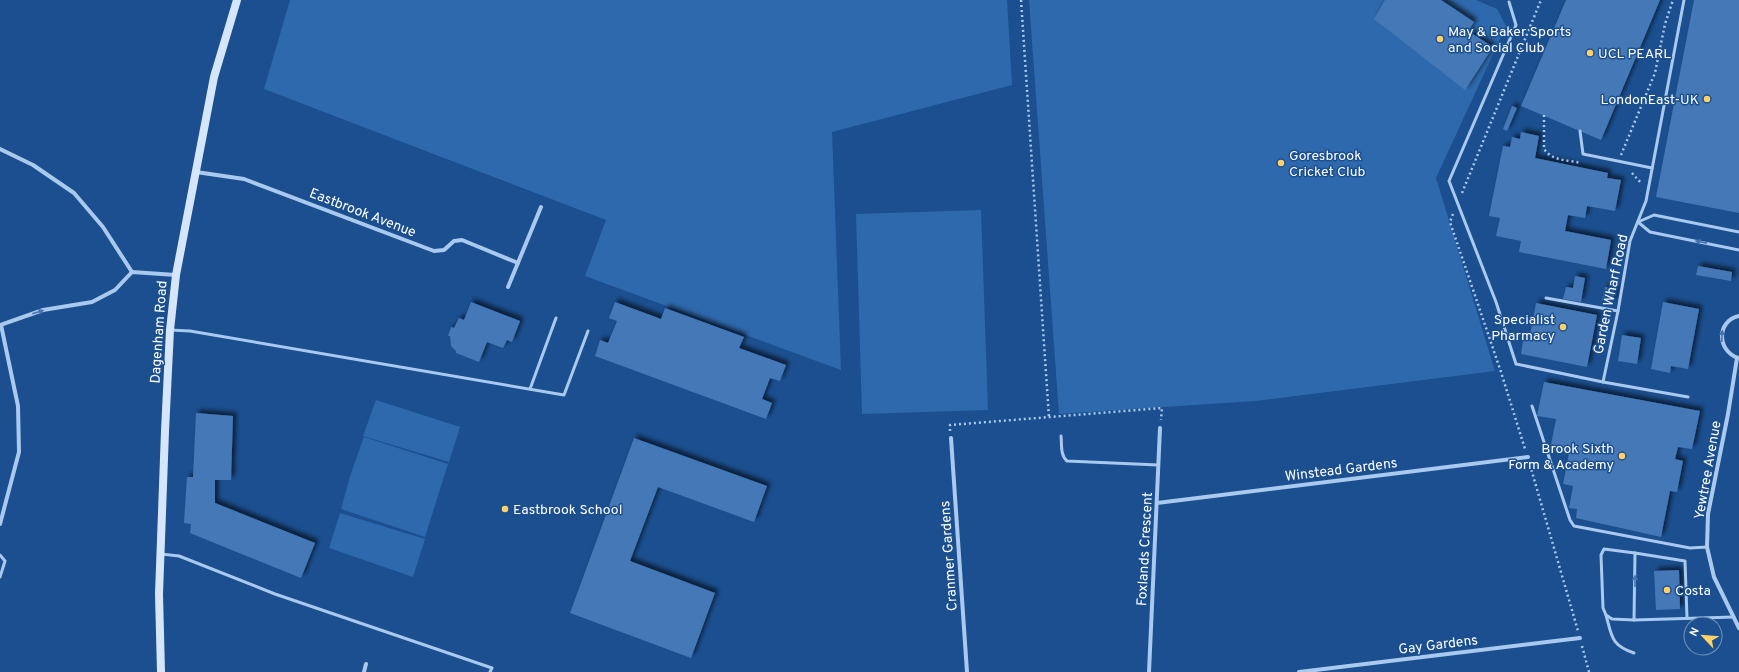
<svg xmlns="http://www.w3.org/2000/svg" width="1739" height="672" viewBox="0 0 1739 672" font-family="Overpass,sans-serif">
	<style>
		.green { fill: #2e69ad }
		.building { fill: #4478b7; filter: url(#shadow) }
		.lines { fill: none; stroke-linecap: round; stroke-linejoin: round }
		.path { stroke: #a9c9ee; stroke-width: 2.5; stroke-dasharray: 2 3; stroke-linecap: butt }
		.lane { stroke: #a9c9ee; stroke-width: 3 }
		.street { stroke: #a9c9ee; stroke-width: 4 }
		.secondary { stroke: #d6e6fa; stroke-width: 8 }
		.oneway { fill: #4674ac }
		.poi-dot { fill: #ffd166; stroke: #1b4f8f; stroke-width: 1.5 }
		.labels { text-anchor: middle; stroke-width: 3; stroke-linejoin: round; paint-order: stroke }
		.poi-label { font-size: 14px; fill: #fff; stroke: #1b4f8f; text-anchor: start }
		.street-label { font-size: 14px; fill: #fff; stroke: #1b4f8f }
	</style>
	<defs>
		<filter id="shadow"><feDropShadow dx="3.5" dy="-3.5" stdDeviation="2" flood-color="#0009"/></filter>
	</defs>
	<rect width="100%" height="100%" fill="#1b4f8f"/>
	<g class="green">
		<path d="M290 0H1007L1012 85 832 132 841 370 585 276 606 220 264 89Z"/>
		<path d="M1029 0H1476L1497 9 1506 26 1436 178 1495 371 1255 401 1059 414Z"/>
		<path d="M981 210 988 410 862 414 856 214Z"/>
		<path d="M376 400 460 427 449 462 363 436Z"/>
		<path d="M364 437 448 464 425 537 341 509 351 473Z"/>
		<path d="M340 513 425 539 413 577 329 548Z"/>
	</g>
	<g class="building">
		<path d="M1385 0H1441L1474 22 1468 31 1493 47 1465 90 1374 19Z"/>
		<path d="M1566 0H1660L1601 140 1521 106Z"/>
		<path d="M1694 0H1739V213L1656 197Z"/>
		<path d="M1512 106 1517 108 1507 131 1503 129Z"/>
		<path d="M1521 132 1539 136 1535 158 1608 173 1607 178 1621 180 1615 211 1587 206 1585 218 1568 215 1565 231 1611 240 1606 269 1519 252 1521 241 1496 236 1500 218 1489 216 1503 146 1510 147 1512 137 1520 139Z"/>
		<path d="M1698 266 1732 272 1731 281 1696 275Z"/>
		<path d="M1575 276 1585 278 1581 302 1563 299 1566 287 1573 288Z"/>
		<path d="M1605 287 1615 289 1613 302 1602 300Z"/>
		<path d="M471 302 520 321 512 342 507 340 503 348 487 342 479 362 456 353V351L451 346 450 336H448L451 327 454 328 459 318 464 320Z"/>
		<path d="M615 302 661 319 665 308 744 337 739 348 786 365 780 381 770 378 762 399 772 403 766 419 595 356 600 340 608 343 617 321 609 318Z"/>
		<path d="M1663 302 1699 309 1688 369 1671 366 1670 373 1651 369Z"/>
		<path d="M1536 303 1597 315 1587 367 1521 354 1523 340 1529 341Z"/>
		<path d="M1622 335 1641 338 1637 364 1618 361Z"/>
		<path d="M1544 382 1700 411 1692 449 1678 447 1675 459 1683 461 1677 492 1670 491 1661 537 1576 518 1577 509 1569 508 1573 486 1563 484 1569 453 1550 450 1556 419 1537 416Z"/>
		<path d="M196 413 233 416 231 480H215V503L315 543 301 578 190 533 191 524 184 523 187 477H193Z"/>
		<path d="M634 438 767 486 754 522 658 487 630 561 715 593 691 658 570 613Z"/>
		<path d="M1679 570 1680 609 1656 610 1654 571Z"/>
	</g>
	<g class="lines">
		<g class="path">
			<path d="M1021 0 1049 418"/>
			<path d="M1544 115V149C1552 161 1568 160 1581 163"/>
			<path d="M1621 155 1655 73 1665 24 1673 0"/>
			<path d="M1632 173 1641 183"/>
			<path d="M1462 193 1541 0"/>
			<path d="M1453 214 1450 222 1501 372 1525 449"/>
			<path d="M950 431V425L1162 408 1161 420"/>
			<path d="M1530 465 1578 631"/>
			<path d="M1582 646 1589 672"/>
		</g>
		<g class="lane">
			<path d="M1509 2 1516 25 1449 181 1496 302 1516 364 1603 382 1688 397"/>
			<path d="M1580 131 1583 154 1652 168"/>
			<path d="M1739 232 1654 215 1638 222 1650 232 1739 250"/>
			<path d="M1546 298 1618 311"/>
			<path d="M170 330 190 331 564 395 588 331"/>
			<path d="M1603 382 1618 311 1630 241 1646 201 1684 0"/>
			<path d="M530 389 556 318"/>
			<path d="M1532 406 1570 520 1574 526 1690 548 1707 547"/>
			<path d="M1061 436C1062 444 1060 455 1067 461L1158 465"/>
			<path d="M1635 553 1604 549 1601 555 1603 608 1606 615 1612 619 1634 620 1734 617"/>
			<path d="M161 554 179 556 275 594 492 668 490 672"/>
			<path d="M0 555 5 561 0 577"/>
			<path d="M1606 615C1612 637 1611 645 1634 653"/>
			<path d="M1634 620 1635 553 1685 561 1687 618"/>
		</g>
		<g class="street">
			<path d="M0 149 33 165 74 193 103 227 132 272"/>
			<path d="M196 172 244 179 434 251 444 250 454 241 462 240 518 263"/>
			<path d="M508 287 541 207"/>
			<path d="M0 325 43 310 92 302 115 290 132 272 176 275"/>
			<path d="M1737 358 1728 414 1708 514 1707 547 1714 577 1739 628"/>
			<path d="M1738 358C1717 351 1716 321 1739 316"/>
			<path d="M951 438 967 672"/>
			<path d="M1157 503 1528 457"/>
			<path d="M0 524 19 452 18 406 1 325"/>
			<path d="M364 672 366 664"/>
			<path d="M1149 672 1160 428"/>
			<path d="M1299 672 1580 638"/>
		</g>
		<path class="secondary" d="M161 672 159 594 165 431 170 330 176 275 214 77 237 0"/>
	</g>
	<defs><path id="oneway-solid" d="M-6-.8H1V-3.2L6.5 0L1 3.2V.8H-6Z"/></defs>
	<g class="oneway">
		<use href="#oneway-solid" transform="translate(1701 242) rotate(-169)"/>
		<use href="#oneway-solid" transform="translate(38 312) rotate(-18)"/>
		<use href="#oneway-solid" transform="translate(1722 336) rotate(-87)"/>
		<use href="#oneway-solid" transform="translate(1635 581) rotate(-90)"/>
	</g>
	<g class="poi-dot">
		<circle cx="1440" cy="39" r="4"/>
		<circle cx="1590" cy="53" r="4"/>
		<circle cx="1707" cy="99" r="4"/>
		<circle cx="1281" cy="163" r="4"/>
		<circle cx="1563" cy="327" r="4"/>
		<circle cx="1622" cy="456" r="4"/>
		<circle cx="505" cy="509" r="4"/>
		<circle cx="1667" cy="590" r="4"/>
	</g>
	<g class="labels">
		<g class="poi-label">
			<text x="1448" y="36">May &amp; Baker Sports<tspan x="1448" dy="16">and Social Club</tspan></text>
			<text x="1598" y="58">UCL PEARL</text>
			<text x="1699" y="104" text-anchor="end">LondonEast-UK</text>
			<text x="1289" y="160">Goresbrook<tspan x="1289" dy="16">Cricket Club</tspan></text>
			<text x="1555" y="324" text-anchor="end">Specialist<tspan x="1555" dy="16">Pharmacy</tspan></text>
			<text x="1614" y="453" text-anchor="end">Brook Sixth<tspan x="1614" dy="16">Form &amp; Academy</tspan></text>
			<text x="513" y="514">Eastbrook School</text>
			<text x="1675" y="595">Costa</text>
		</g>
		<g class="street-label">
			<text transform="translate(363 212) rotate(21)" y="5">Eastbrook Avenue</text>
			<text transform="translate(1610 294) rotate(-78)" y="5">Garden Wharf Road</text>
			<text transform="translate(158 332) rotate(-86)" y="5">Dagenham Road</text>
			<text transform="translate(1341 469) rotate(-7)" y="5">Winstead Gardens</text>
			<text transform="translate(1707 470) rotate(-80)" y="5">Yewtree Avenue</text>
			<text transform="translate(1144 549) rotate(-87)" y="5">Foxlands Crescent</text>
			<text transform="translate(948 556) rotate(-94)" y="5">Cranmer Gardens</text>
			<text transform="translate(1438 644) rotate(-7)" y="5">Gay Gardens</text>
		</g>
	</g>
	<g transform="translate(1703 636) rotate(296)"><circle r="19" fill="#1b4f8f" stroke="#7695bc"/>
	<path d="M0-3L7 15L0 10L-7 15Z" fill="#ffd166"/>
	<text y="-6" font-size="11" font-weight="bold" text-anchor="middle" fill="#ffffff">N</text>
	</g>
</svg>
